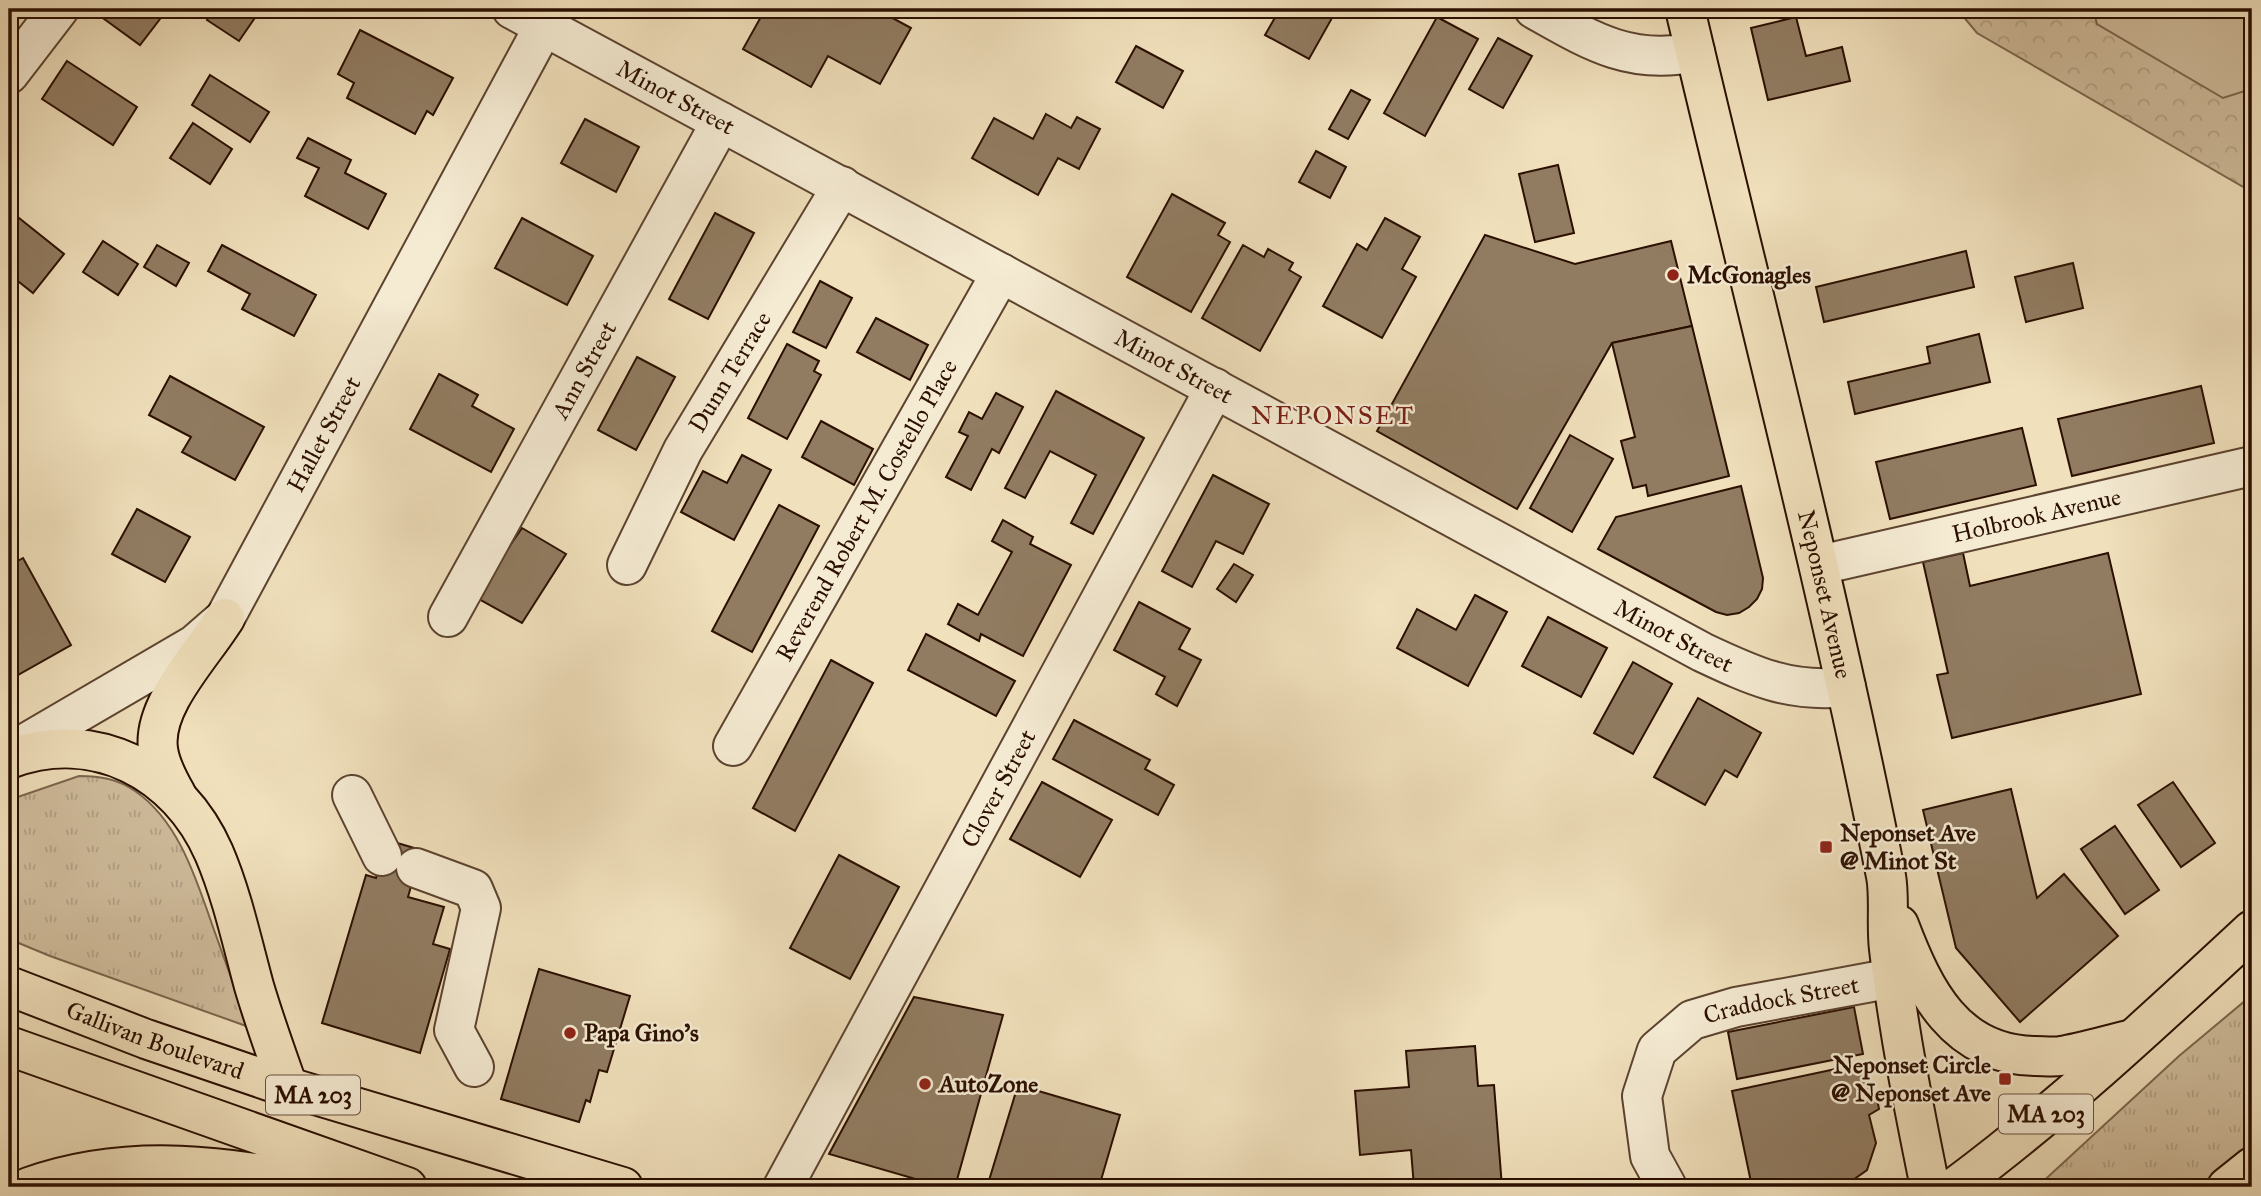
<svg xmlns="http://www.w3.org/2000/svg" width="2261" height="1196" viewBox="0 0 2261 1196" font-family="'IM FELL Great Primer',serif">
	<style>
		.grass { fill: url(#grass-tufts); stroke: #7d664e; stroke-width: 2 }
		.park { fill: url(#park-crowns); stroke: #7d664e; stroke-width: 2 }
		.pitch { fill: #cfbc9c; stroke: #7d664e; stroke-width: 2 }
		.building { fill: #917c62; stroke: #2b0f00; stroke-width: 2 }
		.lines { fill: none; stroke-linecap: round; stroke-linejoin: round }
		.minor-casing { stroke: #5c432f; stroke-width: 42 }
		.major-casing { stroke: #2b0f00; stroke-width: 42 }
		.highway-casing { stroke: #2b0f00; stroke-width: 42 }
		.minor { stroke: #f5ebd3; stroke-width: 38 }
		.major { stroke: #f0e0bc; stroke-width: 38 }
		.highway { stroke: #f0e0bc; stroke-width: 38 }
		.poi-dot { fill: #8f2418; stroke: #f5ebd3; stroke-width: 2.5 }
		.labels { text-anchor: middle; stroke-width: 5; stroke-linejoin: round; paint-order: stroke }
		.shield { fill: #f5ebd3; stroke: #68513f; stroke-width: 2 }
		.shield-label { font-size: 23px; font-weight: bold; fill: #2b0f00 }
		.street-label { font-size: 24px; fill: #2b0f00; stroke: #f5ebd3 }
		.poi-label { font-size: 24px; font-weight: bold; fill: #2b0f00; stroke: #f5ebd3; text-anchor: start }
		.neighbourhood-label { font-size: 26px; letter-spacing: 2px; fill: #7a1f14; stroke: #f5ebd3 }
	</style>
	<defs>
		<pattern id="grass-tufts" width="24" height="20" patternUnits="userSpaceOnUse" patternTransform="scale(1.75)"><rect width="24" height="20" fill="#cfbc9c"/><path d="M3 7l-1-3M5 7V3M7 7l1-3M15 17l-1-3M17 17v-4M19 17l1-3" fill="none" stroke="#b2a085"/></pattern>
		<pattern id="park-crowns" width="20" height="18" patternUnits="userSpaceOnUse" patternTransform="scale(1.75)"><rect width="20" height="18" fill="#cfbc9c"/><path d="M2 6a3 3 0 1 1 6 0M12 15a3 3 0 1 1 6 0" fill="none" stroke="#b2a085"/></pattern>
	</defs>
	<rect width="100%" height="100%" fill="#f0e0bc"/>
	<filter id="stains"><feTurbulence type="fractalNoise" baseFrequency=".00286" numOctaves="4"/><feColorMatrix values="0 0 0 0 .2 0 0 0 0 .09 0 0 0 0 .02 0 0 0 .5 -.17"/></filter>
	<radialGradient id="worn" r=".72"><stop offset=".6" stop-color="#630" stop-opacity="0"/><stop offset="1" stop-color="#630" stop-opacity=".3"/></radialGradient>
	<g class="grass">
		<path d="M79 776C100 776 118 779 135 791 180 822 197 882 214 930 226 963 237 995 249 1027L50 956 9 939V800Z"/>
		<path d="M2252 995V1187H2037L2179 1056Z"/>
	</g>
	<path class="park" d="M1957 9H2252V192L1977 33Z"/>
	<path class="pitch" d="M2093 9H2252V83L2248 90 2223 98 2097 24Z"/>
	<g class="building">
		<path d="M99 9H146L160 19 140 45 96 13Z"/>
		<path d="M214 9H261L239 41 207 20Z"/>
		<path d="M750 9H855L860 11 862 9H876L911 28 880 84 828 56 811 87 743 49 762 15Z"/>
		<path d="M1280 9H1337L1309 59 1265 35Z"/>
		<path d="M1437 17 1478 39 1425 136 1384 113Z"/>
		<path d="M1796 17 1806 56 1842 47 1850 81 1768 100 1751 28Z"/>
		<path d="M360 30 453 78 433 115 427 111 415 134 347 98 354 83 338 74Z"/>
		<path d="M1498 38 1532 56 1503 108 1469 89Z"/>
		<path d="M1136 46 1183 71 1163 108 1116 82Z"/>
		<path d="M67 61 137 107 113 145 42 99Z"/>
		<path d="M210 75 269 112 250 142 192 105Z"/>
		<path d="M1351 90 1370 100 1348 139 1329 129Z"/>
		<path d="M1046 114 1071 128 1077 117 1100 129 1079 169 1058 158 1038 195 972 158 994 118 1033 139Z"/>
		<path d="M585 119 639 147 616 192 561 163Z"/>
		<path d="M193 123 232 149 210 184 170 158Z"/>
		<path d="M308 138 351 160 345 173 386 194 368 229 305 196 319 168 297 158Z"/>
		<path d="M1316 151 1346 167 1330 198 1299 182Z"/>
		<path d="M1558 165 1574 233 1535 242 1519 174Z"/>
		<path d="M1172 194 1225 223 1218 235 1230 242 1191 312 1127 277Z"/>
		<path d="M9 210 64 254 33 293 9 274Z"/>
		<path d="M715 213 754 233 708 319 669 299Z"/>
		<path d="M522 218 593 256 567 305 495 268Z"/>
		<path d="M1385 218 1420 237 1402 269 1416 277 1382 338 1323 306 1357 244 1367 250Z"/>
		<path d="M1485 235 1575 264 1671 241 1692 326 1612 343 1517 509 1377 431Z"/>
		<path d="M103 241 138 264 118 295 83 272Z"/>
		<path d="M157 245 189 263 176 286 144 267Z"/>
		<path d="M222 245 316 295 294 336 242 309 250 294 208 271Z"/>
		<path d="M1243 245 1264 257 1268 249 1293 263 1289 270 1301 277 1260 351 1202 318Z"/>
		<path d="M1966 251 1974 287 1824 322 1816 287Z"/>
		<path d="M2073 263 2083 308 2026 322 2015 277Z"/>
		<path d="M820 281 852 298 826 348 793 332Z"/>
		<path d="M876 318 928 345 910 380 857 352Z"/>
		<path d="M1692 326 1729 476 1648 496 1646 485 1633 488 1621 441 1635 437 1612 343Z"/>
		<path d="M1979 334 1990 382 1855 414 1848 382 1930 363 1927 347Z"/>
		<path d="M787 344 819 361 814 371 821 375 787 439 748 418Z"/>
		<path d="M637 357 675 377 636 450 598 430Z"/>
		<path d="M439 374 478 395 472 406 514 429 491 472 410 429Z"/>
		<path d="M170 376 264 427 235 480 182 452 191 437 149 415Z"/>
		<path d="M2201 386 2214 443 2072 476 2058 419Z"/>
		<path d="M1056 391 1144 438 1093 534 1071 523 1096 475 1050 451 1025 498 1005 488Z"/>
		<path d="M996 393 1023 407 999 453 992 449 971 490 946 477 968 436 959 432 969 412 982 419Z"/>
		<path d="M821 421 873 449 854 485 802 457Z"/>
		<path d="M2022 428 2036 485 1890 519 1876 462Z"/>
		<path d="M1570 435 1613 459 1572 532 1530 508Z"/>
		<path d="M742 455 771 470 734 540 681 512 703 471 727 483Z"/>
		<path d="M1213 475 1269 504 1243 554 1216 541 1192 587 1162 571Z"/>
		<path d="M1741 486 1763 578 1762 589 1757 599 1749 607 1739 613 1727 615 1716 612 1598 549 1616 517Z"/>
		<path d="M779 505 819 526 752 652 712 631Z"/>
		<path d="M137 509 190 537 165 582 112 554Z"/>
		<path d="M1003 520 1033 537 1030 544 1071 565 1023 656 981 634 979 641 948 624 958 604 978 615 1012 552 992 541Z"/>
		<path d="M522 528 566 554 522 623 475 597Z"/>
		<path d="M1963 553 1970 586 2108 553 2141 694 1952 738 1937 675 1948 673 1923 562Z"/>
		<path d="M23 558 71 645 9 680V566Z"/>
		<path d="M1234 564 1253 575 1236 602 1217 589Z"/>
		<path d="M1475 595 1507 612 1468 686 1397 648 1417 609 1456 630Z"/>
		<path d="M1139 602 1190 629 1179 649 1201 660 1177 706 1156 694 1165 677 1114 650Z"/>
		<path d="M1548 617 1607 648 1581 697 1522 666Z"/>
		<path d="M926 634 1015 681 996 716 908 670Z"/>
		<path d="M831 660 873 683 795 831 753 808Z"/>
		<path d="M1633 662 1672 684 1633 754 1594 733Z"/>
		<path d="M1698 698 1761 733 1737 777 1725 770 1705 805 1654 777Z"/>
		<path d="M1074 720 1150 760 1145 769 1174 785 1158 815 1053 759Z"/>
		<path d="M1042 782 1112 820 1080 877 1010 839Z"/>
		<path d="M2173 782 2215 843 2181 867 2138 805Z"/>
		<path d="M2011 789 2037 898 2064 874 2118 936 2020 1022 1956 948 1923 810Z"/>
		<path d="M2115 826 2159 890 2125 914 2081 849Z"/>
		<path d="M387 840 421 850 408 897 444 907 433 944 450 949 420 1053 322 1023 366 875 376 878Z"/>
		<path d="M839 855 899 887 850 979 790 948Z"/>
		<path d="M539 969 630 996 607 1072 599 1070 590 1102 586 1100 579 1122 501 1099Z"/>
		<path d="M914 997 1003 1015 955 1187H943L829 1154Z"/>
		<path d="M1854 1007 1863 1054 1737 1079 1728 1032Z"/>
		<path d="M1475 1046 1478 1086 1494 1085 1502 1187H1414L1411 1150 1360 1155 1355 1091 1409 1087 1406 1051Z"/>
		<path d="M1864 1063 1870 1088 1876 1093 1879 1109 1869 1115 1876 1143 1867 1170 1843 1187H1752L1732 1091Z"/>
		<path d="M1018 1085 1120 1115 1099 1187H987Z"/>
	</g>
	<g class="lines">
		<defs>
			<g id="minor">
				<path id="s1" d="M512 9 1702 652C1753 676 1789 693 1846 687"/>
				<path d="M1534 9C1589 40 1630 66 1695 52"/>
				<path d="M9 74 59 9"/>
				<path id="s2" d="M627 565 683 450 842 186"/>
				<path id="s3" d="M1820 565 2252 466"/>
				<path id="s4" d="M448 617 721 122"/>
				<path id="s5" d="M733 746 1001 273"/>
				<path id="s6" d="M9 753 194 645 225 618 544 26"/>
				<path d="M352 795 382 856"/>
				<path d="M416 868 473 889 481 908 454 1030 474 1067"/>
				<path id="s7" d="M783 1187 1215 388"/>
				<path id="s8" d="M1667 1187 1650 1156 1642 1096 1657 1050 1692 1020 1736 1007 1893 978"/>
			</g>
			<g id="major">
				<path id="s9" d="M1685 9C1753 298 1828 585 1886 876 1890 897 1886 926 1889 949 1898 1028 1914 1109 1930 1187"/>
				<path d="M1899 925C1924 991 1955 1055 2035 1056 2043 1056 2053 1057 2061 1056 2084 1052 2107 1045 2129 1040"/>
				<path d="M1955 1187C2060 1109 2156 1019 2252 930"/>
			</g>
			<g id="highway">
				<path d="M9 759C95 727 178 771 214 853 232 895 242 942 254 986 264 1020 276 1053 288 1087"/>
				<path d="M176 794C168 780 160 765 158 749 152 705 203 654 225 618"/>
				<path id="s10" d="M9 986 146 1039 275 1083 623 1187"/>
				<path d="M9 1046 407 1187"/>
				<path d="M29 1187C130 1151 229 1166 333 1187"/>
				<path d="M2227 1187 2252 1167"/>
			</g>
		</defs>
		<use href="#minor" class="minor-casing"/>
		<use href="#major" class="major-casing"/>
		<use href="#highway" class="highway-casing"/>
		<use href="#minor" class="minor"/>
		<use href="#major" class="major"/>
		<use href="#highway" class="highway"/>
	</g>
	<g class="poi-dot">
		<circle cx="1673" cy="275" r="7"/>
		<rect x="1819" y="840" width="14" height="14" rx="3.5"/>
		<circle cx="570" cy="1033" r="7"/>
		<rect x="1998" y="1072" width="14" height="14" rx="3.5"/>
		<circle cx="925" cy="1084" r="7"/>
	</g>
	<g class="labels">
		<g class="shield">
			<rect x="266" y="1075.5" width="94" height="39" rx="5"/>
			<rect x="1999" y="1094.5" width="94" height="39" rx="5"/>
		</g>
		<g class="shield-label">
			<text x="313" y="1103">MA 203</text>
			<text x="2046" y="1122">MA 203</text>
		</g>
		<g class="street-label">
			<text dy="8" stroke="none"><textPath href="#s1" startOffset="186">Minot Street</textPath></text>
			<text dy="8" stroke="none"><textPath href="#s1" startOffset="752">Minot Street</textPath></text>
			<text dy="8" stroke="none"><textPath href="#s4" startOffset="282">Ann Street</textPath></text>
			<text dy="8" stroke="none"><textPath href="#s2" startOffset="219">Dunn Terrace</textPath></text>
			<text dy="8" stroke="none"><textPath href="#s6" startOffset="464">Hallet Street</textPath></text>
			<text dy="8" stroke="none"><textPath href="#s5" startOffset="271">Reverend Robert M. Costello Place</textPath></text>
			<text dy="8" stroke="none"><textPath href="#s3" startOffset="222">Holbrook Avenue</textPath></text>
			<text dy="8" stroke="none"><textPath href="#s9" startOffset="602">Neponset Avenue</textPath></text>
			<text dy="8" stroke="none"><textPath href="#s1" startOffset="1320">Minot Street</textPath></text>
			<text dy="8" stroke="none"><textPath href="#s7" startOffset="453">Clover Street</textPath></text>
			<text dy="8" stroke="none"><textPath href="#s8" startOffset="282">Craddock Street</textPath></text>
			<text dy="8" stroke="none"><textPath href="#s10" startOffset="156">Gallivan Boulevard</textPath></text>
		</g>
		<g class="poi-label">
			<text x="1687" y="283">McGonagles</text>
			<text x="1840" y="841">Neponset Ave<tspan x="1840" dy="28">@ Minot St</tspan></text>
			<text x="584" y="1041">Papa Gino's</text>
			<text x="1991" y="1073" text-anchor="end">Neponset Circle<tspan x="1991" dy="28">@ Neponset Ave</tspan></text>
			<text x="939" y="1092">AutoZone</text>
		</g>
		<g class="neighbourhood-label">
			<text x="1333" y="424">NEPONSET</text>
		</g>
	</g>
	<rect width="2261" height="1196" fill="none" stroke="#f0e0bc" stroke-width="35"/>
	<rect x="10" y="10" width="2240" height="1175" fill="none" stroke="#2b0f00" stroke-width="3.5"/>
	<rect x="18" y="18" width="2226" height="1161" fill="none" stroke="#2b0f00" stroke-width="2"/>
	<rect width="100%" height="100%" filter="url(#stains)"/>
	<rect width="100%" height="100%" fill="url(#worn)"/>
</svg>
